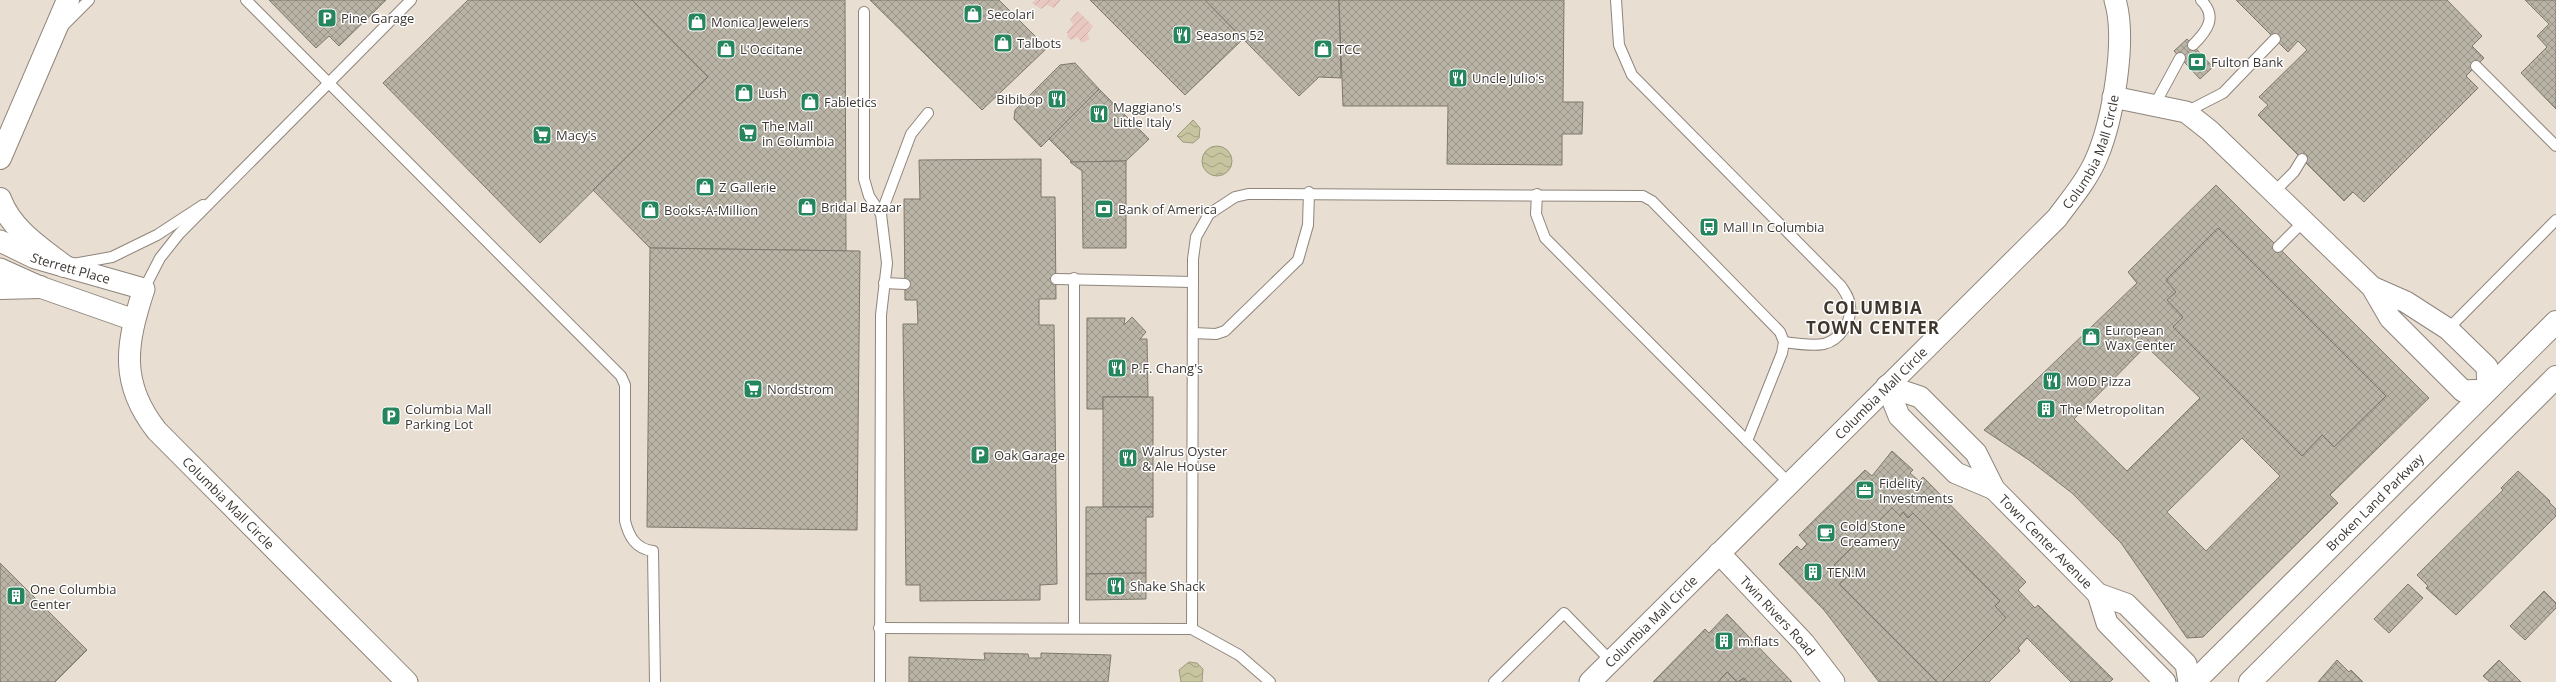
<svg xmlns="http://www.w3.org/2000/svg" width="2556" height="682" viewBox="0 0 2556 682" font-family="'Open Sans',sans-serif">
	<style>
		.garden { fill: url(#garden-furrows) }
		.water { fill: url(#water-waves); stroke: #9d9a7f }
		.building { fill: url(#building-cross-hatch); stroke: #7e796c; fill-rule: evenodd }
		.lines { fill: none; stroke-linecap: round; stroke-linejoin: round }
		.service-casing { stroke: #8f857b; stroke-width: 12 }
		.minor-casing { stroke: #8f857b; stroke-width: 23 }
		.tertiary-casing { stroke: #8f857b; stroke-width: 24 }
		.secondary-casing { stroke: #8f857b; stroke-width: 24 }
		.service { stroke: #fff; stroke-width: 10 }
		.minor { stroke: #fff; stroke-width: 21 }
		.tertiary { stroke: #fff; stroke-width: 22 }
		.secondary { stroke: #fff; stroke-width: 22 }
		.labels { text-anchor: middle; stroke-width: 3; stroke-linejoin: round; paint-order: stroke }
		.poi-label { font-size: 13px; fill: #3c3733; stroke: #fff; text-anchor: start }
		.street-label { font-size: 13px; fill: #3c3733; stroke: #fff }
		.district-label { font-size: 17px; font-weight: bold; letter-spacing: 1px; fill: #3f362d; stroke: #fff }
	</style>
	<defs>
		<pattern id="garden-furrows" width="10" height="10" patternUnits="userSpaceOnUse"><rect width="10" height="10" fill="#e8c8c1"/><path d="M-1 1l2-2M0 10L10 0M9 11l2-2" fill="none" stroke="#c8aca6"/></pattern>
		<pattern id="water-waves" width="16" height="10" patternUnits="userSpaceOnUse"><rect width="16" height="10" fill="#c7c59f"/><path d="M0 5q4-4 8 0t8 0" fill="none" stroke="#a3a182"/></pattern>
		<pattern id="building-cross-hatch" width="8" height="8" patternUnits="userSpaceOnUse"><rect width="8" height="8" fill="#bab4a7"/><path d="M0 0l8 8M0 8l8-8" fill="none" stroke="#989389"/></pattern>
	</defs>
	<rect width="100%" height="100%" fill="#e9ded2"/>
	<g class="garden">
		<path d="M1035 0H1060V1L1054 8 1047 5 1041 9 1032 3Z"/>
		<path d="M1078 11 1093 26 1087 34 1090 39 1082 43 1077 37 1072 40 1068 38 1067 32 1073 24 1070 20Z"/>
	</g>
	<g class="water">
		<path d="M1193 120 1200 128 1199 138 1193 143 1183 142 1177 136Z"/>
		<circle cx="1217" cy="161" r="15"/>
		<path d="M1189 662 1197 663 1203 669 1202 682H1181L1179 670Z"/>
	</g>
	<g class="building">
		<path d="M269 0H386L339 46 329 36 316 48Z"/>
		<path d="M468 0H632L708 77 540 243 383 83Z"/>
		<path d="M632 0H845L846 251 650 248 593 190 708 77Z"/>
		<path d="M870 0H999L1047 48 982 110Z"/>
		<path d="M1090 0H1205L1243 39 1185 95Z"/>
		<path d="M1205 0H1339L1341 78 1319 77 1299 96Z"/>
		<path d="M1339 0H1564L1563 102H1583L1582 134H1562V165L1447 164 1448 106H1343Z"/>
		<path d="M2236 0H2447L2482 36 2472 46 2484 58 2466 76 2478 88 2364 202 2353 192 2344 201 2258 115 2268 105 2259 97 2307 50 2298 41 2288 52Z"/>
		<path d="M2525 0H2556V109L2521 73 2547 47 2537 36 2549 24Z"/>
		<path d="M2187 39 2213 67 2200 79 2174 51Z"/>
		<path d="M1075 63 1099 89 1041 147 1014 119 1015 110 1060 65Z"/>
		<path d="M1099 89 1149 139 1126 161 1072 162 1049 139Z"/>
		<path d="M1041 159V197H1055L1056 299H1039V325H1054L1057 584 1040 585V600L920 601V585H906L903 324H918L917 300H905L904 199H920L919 160Z"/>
		<path d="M1126 161V248H1083L1082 171 1070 162Z"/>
		<path d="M2216 185 2429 398 2330 495 2338 503 2203 637 2187 638 2121 543 2072 493 2029 460 1984 430 2137 283 2128 272ZM2218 228 2386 396 2334 447 2322 435 2302 456 2173 327 2183 317 2167 300 2176 292 2166 280ZM2146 346 2200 398 2127 471 2074 419ZM2242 438 2280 476 2206 551 2167 512Z"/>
		<path d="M2218 228 2386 396 2334 447 2322 435 2302 456 2173 327 2183 317 2167 300 2176 292 2166 280Z"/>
		<path d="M650 248 860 251 857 530 647 527Z"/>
		<path d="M1132 317 1146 332 1140 339H1147L1148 397H1103V409H1087V318H1125L1124 325Z"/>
		<rect x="1103" y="397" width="50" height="110"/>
		<path d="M1892 451 1913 470 1910 473 1919 481 1923 477 2026 582 2018 590 2035 608 2038 605 2113 679 2110 682H2071L2027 638 2018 648 2020 651 1989 682H1942L2006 618 1995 606 2000 601 1913 513 1908 518 1903 512 1900 516 1892 508 1834 565 1846 578 1839 584 1937 682H1879L1824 610 1779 564 1797 546 1801 550 1807 544 1799 535 1865 470 1872 476Z"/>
		<path d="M2518 471 2550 501 2549 502 2556 509V516L2456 615 2426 588 2428 586 2417 575 2503 490 2501 488Z"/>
		<path d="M1086 507H1153V517H1146V573L1086 574Z"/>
		<path d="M1892 508 1900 516 1903 512 1908 518 1913 513 2000 601 1995 606 2006 618 1942 682H1937L1839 584 1846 578 1834 565Z"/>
		<path d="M0 563 87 650 55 682H0Z"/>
		<path d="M1146 573V599L1086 600V574Z"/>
		<path d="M2408 584 2423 598 2389 633 2374 619Z"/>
		<path d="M2544 591 2556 603V608L2525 640 2510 626Z"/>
		<path d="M1727 614 1792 682H1748L1744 678 1737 682 1727 672 1718 682H1653L1705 629 1709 633Z"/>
		<path d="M984 653 1028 654 1029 658H1041V653L1111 655 1108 682H909V657L985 660Z"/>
		<path d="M2337 660 2349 672 2351 670 2363 682H2318Z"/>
		<path d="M2499 660 2521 682H2490L2483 676Z"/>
		<path d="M1727 672 1737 682H1718Z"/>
		<path d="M1744 678 1748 682H1739Z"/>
	</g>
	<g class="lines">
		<defs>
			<g id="service">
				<path d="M246 0 621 376 625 385V521C629 537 636 549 653 551L655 682"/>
				<path d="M1616 0 1619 45 1632 75 1841 286C1845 292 1850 299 1850 306 1852 321 1840 340 1824 344 1811 346 1798 344 1784 342"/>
				<path d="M864 12V179L869 196 881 214"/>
				<path d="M64 25 89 0"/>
				<path d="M2193 45C2207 31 2218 17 2201 0"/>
				<path d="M2476 66 2556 146"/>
				<path d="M2155 104 2180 58"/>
				<path d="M2186 112 2223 93 2275 39"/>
				<path d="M2273 193 2294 172 2302 159"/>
				<path d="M1537 194 1536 214 1545 238 1789 483"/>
				<path d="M2278 247 2303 222"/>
				<path d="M73 264 112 257 157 235 203 205"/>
				<path d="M1074 278V628"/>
				<path d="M1056 279 1193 282"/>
				<path d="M884 283 905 284"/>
				<path d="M144 289 160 258 179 234 411 0"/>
				<path d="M2448 329 2556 220"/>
				<path d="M1193 333 1216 334 1225 331 1298 260 1308 225 1309 192"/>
				<path d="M879 628 1192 629 1239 655 1270 682"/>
				<path d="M1192 629 1193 259 1196 237 1209 214 1235 197 1248 194 1643 196 1652 201 1780 332 1784 342 1782 353 1747 441"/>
				<path d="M880 682 881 315 887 263 881 214 911 134 928 113"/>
				<path d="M1494 682 1564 613 1611 661"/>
			</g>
			<g id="minor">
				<path d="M2113 97 2186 112 2210 131 2372 287 2390 318 2463 391 2488 390 2487 367 2448 329 2406 302 2372 287"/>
				<path id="s1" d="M0 241 35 258 144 289C126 344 119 383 157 431L407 682"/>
				<path d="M0 269 40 287 134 320"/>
				<path id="s2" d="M1887 386 1920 397 1976 453 1994 489 2098 594 2126 604 2186 664 2189 682"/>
				<path d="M1887 386 1899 416 1956 473 1994 489"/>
				<path id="s3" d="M1719 553 1804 643 1834 682"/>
				<path d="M2098 594 2107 623 2165 682"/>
				<path id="s4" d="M1590 682 2057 218C2071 199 2088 179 2097 157 2113 119 2127 39 2115 0"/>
			</g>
			<g id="tertiary">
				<path id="s5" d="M2194 682 2556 322"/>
				<path d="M2250 682 2556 377"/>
			</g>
			<g id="secondary">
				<path d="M0 158 68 0"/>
				<path d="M0 199C11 229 39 247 64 266"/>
				<path d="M0 288 40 287"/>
			</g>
		</defs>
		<use href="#service" class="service-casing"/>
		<use href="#minor" class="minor-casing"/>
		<use href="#tertiary" class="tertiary-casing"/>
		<use href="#secondary" class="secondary-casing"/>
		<use href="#service" class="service"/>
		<use href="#minor" class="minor"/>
		<use href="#tertiary" class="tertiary"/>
		<use href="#secondary" class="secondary"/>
	</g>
	<defs>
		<symbol id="shop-square" viewBox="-11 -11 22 22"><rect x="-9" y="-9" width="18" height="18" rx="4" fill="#25855d" stroke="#fff"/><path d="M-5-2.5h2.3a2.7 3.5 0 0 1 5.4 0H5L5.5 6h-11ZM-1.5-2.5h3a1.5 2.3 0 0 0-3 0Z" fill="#fff"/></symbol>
		<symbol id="parking-square" viewBox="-11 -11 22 22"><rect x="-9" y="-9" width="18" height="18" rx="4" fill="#25855d" stroke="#fff"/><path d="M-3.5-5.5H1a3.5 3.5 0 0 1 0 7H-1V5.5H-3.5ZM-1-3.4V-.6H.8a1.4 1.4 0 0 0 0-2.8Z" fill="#fff"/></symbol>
		<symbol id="restaurant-square" viewBox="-11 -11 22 22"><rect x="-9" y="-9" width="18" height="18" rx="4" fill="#25855d" stroke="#fff"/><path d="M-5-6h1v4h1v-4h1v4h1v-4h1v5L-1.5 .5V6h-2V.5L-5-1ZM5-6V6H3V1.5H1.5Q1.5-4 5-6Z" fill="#fff"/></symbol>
		<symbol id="bank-square" viewBox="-11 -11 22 22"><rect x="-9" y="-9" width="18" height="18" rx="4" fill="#25855d" stroke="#fff"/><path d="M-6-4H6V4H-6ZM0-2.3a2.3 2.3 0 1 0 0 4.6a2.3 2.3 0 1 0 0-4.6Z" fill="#fff"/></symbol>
		<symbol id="supermarket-square" viewBox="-11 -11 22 22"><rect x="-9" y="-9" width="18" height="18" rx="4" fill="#25855d" stroke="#fff"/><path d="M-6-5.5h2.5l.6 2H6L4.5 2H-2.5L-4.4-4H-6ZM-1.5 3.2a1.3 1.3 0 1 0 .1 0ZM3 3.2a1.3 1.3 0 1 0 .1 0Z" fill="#fff"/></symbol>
		<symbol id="bus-square" viewBox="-11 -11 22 22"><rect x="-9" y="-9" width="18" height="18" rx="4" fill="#25855d" stroke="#fff"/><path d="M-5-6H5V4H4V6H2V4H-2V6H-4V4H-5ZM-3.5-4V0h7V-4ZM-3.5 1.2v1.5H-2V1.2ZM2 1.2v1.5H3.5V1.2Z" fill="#fff"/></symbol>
		<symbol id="building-square" viewBox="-11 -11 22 22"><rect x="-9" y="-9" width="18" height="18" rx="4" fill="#25855d" stroke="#fff"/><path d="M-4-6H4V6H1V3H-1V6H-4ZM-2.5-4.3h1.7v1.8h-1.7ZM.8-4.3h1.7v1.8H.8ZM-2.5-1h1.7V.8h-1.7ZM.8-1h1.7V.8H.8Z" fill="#fff"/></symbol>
		<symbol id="office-square" viewBox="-11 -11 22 22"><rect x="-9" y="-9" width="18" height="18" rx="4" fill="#25855d" stroke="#fff"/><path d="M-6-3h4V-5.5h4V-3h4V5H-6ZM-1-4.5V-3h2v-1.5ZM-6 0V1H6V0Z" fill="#fff"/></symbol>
		<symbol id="cafe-square" viewBox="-11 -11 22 22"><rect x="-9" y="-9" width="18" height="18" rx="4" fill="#25855d" stroke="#fff"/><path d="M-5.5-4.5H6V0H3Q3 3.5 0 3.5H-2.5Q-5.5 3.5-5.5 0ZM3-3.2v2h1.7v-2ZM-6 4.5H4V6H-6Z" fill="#fff"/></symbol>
	</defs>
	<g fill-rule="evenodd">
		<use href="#shop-square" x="962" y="3" width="22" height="22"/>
		<use href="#parking-square" x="316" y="7" width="22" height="22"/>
		<use href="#shop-square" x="686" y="11" width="22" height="22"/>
		<use href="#restaurant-square" x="1171" y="24" width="22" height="22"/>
		<use href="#shop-square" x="992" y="32" width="22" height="22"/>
		<use href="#shop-square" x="715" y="38" width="22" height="22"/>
		<use href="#shop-square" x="1312" y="38" width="22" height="22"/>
		<use href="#bank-square" x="2186" y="51" width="22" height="22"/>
		<use href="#restaurant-square" x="1447" y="67" width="22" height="22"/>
		<use href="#shop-square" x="733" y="82" width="22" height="22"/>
		<use href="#restaurant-square" x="1046" y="88" width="22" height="22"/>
		<use href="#shop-square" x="799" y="91" width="22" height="22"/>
		<use href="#restaurant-square" x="1088" y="103" width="22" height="22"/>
		<use href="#supermarket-square" x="737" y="122" width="22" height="22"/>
		<use href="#supermarket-square" x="531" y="124" width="22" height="22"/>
		<use href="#shop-square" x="694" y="176" width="22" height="22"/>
		<use href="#shop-square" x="796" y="196" width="22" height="22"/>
		<use href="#bank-square" x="1093" y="198" width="22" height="22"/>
		<use href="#shop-square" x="639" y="199" width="22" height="22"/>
		<use href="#bus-square" x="1698" y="216" width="22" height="22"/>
		<use href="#shop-square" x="2080" y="326" width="22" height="22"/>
		<use href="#restaurant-square" x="1106" y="357" width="22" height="22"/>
		<use href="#restaurant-square" x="2041" y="370" width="22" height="22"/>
		<use href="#supermarket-square" x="742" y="378" width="22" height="22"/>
		<use href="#building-square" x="2035" y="398" width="22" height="22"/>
		<use href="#parking-square" x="380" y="405" width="22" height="22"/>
		<use href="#parking-square" x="969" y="444" width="22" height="22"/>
		<use href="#restaurant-square" x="1117" y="447" width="22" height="22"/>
		<use href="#office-square" x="1854" y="479" width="22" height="22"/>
		<use href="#cafe-square" x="1815" y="522" width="22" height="22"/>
		<use href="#building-square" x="1802" y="561" width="22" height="22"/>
		<use href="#restaurant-square" x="1105" y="575" width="22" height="22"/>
		<use href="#building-square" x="5" y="585" width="22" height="22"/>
		<use href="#building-square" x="1713" y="630" width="22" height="22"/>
	</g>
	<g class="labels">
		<g class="poi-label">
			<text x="987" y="19">Secolari</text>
			<text x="341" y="23">Pine Garage</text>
			<text x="711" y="27">Monica Jewelers</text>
			<text x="1196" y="40">Seasons 52</text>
			<text x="1017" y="48">Talbots</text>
			<text x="740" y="54">L'Occitane</text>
			<text x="1337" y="54">TCC</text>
			<text x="2211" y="67">Fulton Bank</text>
			<text x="1472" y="83">Uncle Julio's</text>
			<text x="758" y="98">Lush</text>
			<text x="1043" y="104" text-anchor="end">Bibibop</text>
			<text x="824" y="107">Fabletics</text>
			<text x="1113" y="112">Maggiano's<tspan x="1113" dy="15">Little Italy</tspan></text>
			<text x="762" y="131">The Mall<tspan x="762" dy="15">in Columbia</tspan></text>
			<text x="556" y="140">Macy's</text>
			<text x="719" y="192">Z Gallerie</text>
			<text x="821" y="212">Bridal Bazaar</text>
			<text x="1118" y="214">Bank of America</text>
			<text x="664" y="215">Books-A-Million</text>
			<text x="1723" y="232">Mall In Columbia</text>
			<text x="2105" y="335">European<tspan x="2105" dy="15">Wax Center</tspan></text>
			<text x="1131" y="373">P.F. Chang's</text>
			<text x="2066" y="386">MOD Pizza</text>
			<text x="767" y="394">Nordstrom</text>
			<text x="405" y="414">Columbia Mall<tspan x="405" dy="15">Parking Lot</tspan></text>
			<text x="2060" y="414">The Metropolitan</text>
			<text x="1142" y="456">Walrus Oyster<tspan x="1142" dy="15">&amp; Ale House</tspan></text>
			<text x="994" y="460">Oak Garage</text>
			<text x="1879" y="488">Fidelity<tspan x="1879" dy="15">Investments</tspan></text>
			<text x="1840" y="531">Cold Stone<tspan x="1840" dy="15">Creamery</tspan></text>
			<text x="1827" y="577">TEN.M</text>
			<text x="1130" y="591">Shake Shack</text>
			<text x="30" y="594">One Columbia<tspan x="30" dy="15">Center</tspan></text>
			<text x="1738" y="646">m.flats</text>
		</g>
		<g class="street-label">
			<text dy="5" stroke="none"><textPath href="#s4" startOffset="734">Columbia Mall Circle</textPath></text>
			<text dy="5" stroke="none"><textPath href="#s1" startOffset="76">Sterrett Place</textPath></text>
			<text dy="5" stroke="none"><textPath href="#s4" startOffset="410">Columbia Mall Circle</textPath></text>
			<text dy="5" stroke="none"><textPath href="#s5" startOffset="255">Broken Land Parkway</textPath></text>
			<text dy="5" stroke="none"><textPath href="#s1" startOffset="404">Columbia Mall Circle</textPath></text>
			<text dy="5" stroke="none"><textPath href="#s2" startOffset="228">Town Center Avenue</textPath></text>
			<text dy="5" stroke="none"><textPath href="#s3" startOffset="86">Twin Rivers Road</textPath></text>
			<text dy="5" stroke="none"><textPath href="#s4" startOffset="86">Columbia Mall Circle</textPath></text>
		</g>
		<g class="district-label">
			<text x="1873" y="314">COLUMBIA<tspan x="1873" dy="20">TOWN CENTER</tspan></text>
		</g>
	</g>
</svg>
